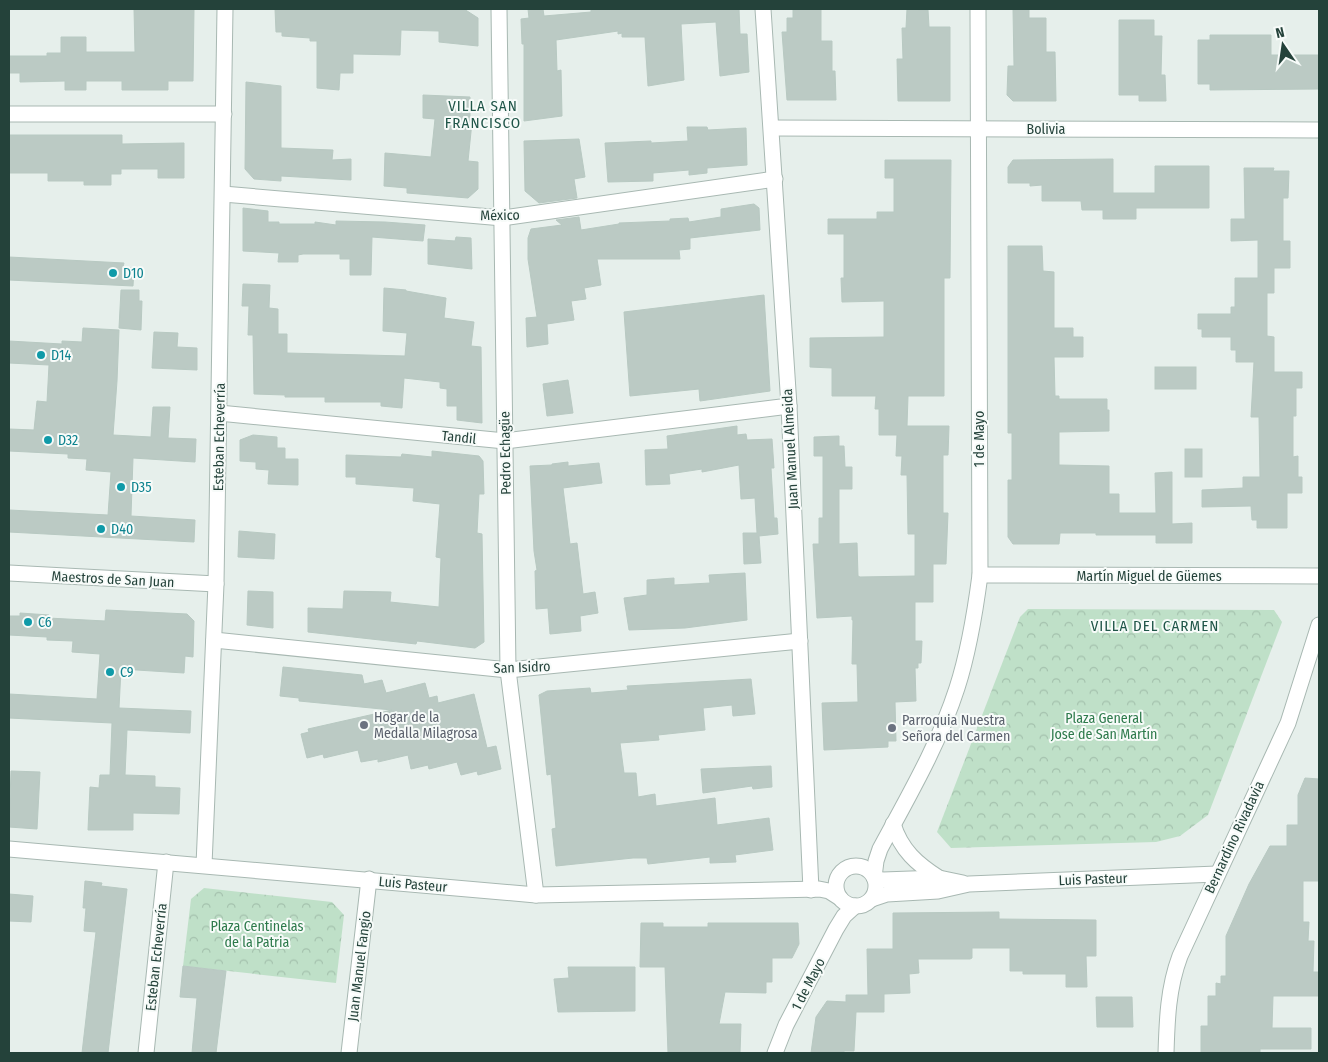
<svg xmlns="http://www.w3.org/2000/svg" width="1328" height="1062" viewBox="0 0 1328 1062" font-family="'Fira Sans Condensed',sans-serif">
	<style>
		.park { fill: url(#park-crowns) }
		.building { fill: #bbcac4; stroke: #b8c9c2 }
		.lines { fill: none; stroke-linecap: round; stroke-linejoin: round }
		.street-casing { stroke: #a8b8b2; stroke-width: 17 }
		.street { stroke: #fff; stroke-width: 15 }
		.culture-dot { fill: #0f9aa8; stroke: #f7fbf9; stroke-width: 2 }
		.worship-dot { fill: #6b7280; stroke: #f7fbf9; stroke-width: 2 }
		.labels { text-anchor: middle; stroke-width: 4; stroke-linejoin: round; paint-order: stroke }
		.street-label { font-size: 14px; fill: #24423a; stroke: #f7fbf9 }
		.culture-label { font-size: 14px; fill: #0d838f; stroke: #f7fbf9; text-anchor: start }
		.worship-label { font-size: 14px; fill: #5b616d; stroke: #f7fbf9; text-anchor: start }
		.park-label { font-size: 14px; fill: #2d7a4b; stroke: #f7fbf9 }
		.neighbourhood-label { font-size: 15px; letter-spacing: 1px; fill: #1f5548; stroke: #f7fbf9 }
	</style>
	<defs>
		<pattern id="park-crowns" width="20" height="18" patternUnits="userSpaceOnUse" patternTransform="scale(1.25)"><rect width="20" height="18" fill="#bfe0c8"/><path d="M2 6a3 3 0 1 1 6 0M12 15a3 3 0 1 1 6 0" fill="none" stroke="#a4c1ad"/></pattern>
	</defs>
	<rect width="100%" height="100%" fill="#e6efeb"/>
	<g class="park">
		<path d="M1028 609 1274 610 1282 622 1208 815 1180 836 1156 842 951 848 937 832 1020 617Z"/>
		<path d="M204 888 332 902 344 915 336 983 183 966 191 899Z"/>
	</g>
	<g class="building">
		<path d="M134 9H194L193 81H168V90H122V81H86V90H65V81L20 82V73H9V56H47V53H61V37H86V52H135Z"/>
		<path d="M275 9H464L478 18V46L439 42V31L401 30 400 55 353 54V73H340L339 90 317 88V41H310V38L282 36V32H276Z"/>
		<path d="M528 9H543L544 16 591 12V9H739L740 34H747L749 72 720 76 716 22 681 24 684 80 648 86 645 37H622V33L618 34V31L556 40 557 71 561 70 562 116 524 121V44H522L521 19 529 18Z"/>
		<path d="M793 9H821V41H832V71H835L836 100H787L782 32H787V18H793Z"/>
		<path d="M907 9 928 10 929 27H950V101H898L897 59H903L902 28H906Z"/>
		<path d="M1013 9H1029V18H1046V52H1055L1056 101H1013L1007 95 1008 66H1014Z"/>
		<path d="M1119 20H1154V36H1162L1161 75H1165L1166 101H1139V95H1119Z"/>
		<path d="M1210 35H1271V55H1319V89L1210 90V84H1198V40H1210Z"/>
		<path d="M246 82 281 86V148L333 150 332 160 351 159V180L281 176V181L254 179 245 169Z"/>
		<path d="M423 95 470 97V122H472L468 161 478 162V189L468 198 407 193V188L384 186 385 153 431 157 435 119 423 118Z"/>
		<path d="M687 127H707L708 130 746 128 747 165 707 168V173L689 175V170L653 173V181L608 182 605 143 651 141V143L688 141Z"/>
		<path d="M9 135H122V144L184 143V178H158V169H121V174H111V185H84V181H48V173H9Z"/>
		<path d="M579 139 585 177 574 179 577 198 539 203 525 191 524 141Z"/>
		<path d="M1113 159V193H1155V166H1209V208H1136V219H1103V210H1082L1081 201H1042V185L1030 186V183H1008V167L1013 160Z"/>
		<path d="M885 160H951L950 278H944V396H908L907 426H949L948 455H943V513H948L946 564H933V602H915V641H922L921 663H918V668H915L916 701 895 702 896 741H888V747L824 750 822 703 858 702 857 664H852L853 620H852V616L817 618 813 544H819V518H823V456H814V437L839 436V446H844L845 467H852V489H839V544L857 543 858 576 860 577 915 576V534H908L907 475H901L902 456H896L897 435H879V409H875L876 396H832V368L810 367V338L884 337V301L842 302 841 278H844V234H828V219H877V212H894V178H885Z"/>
		<path d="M1244 168H1274L1273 171H1289L1288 198H1283V241H1290V268H1274V293H1267V336L1274 337V372H1302V388H1296V416H1293V457L1298 456V477H1302V493H1287V528H1257V520H1252L1251 506 1202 507V490L1243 488V477H1260L1259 417H1251L1254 362H1236V350H1231V337H1202V329H1198V314H1231V307H1235V278H1258V240L1231 241V219H1245Z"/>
		<path d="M754 204 759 208 760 230 690 238V249L679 250 680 259H597L601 285 584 288 586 299 571 301 574 320 547 324 548 344 527 347 526 318 537 317 528 259V238L531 229 562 225 556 220 579 217 581 230 619 224V223L670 221V219L688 218 689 222 721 217V209Z"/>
		<path d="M243 208 268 211V222H279V224H315V222L336 225V221L385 222 425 225 423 241 372 237 371 275H350V259H340V254H303L298 255V262H278L279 253 243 251Z"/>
		<path d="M456 237 471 238 472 269 428 264V239L455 241Z"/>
		<path d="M1008 246H1042L1043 271 1054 272V328H1073V337H1083V357H1054L1055 396H1059V399H1107V410H1109V431L1059 432V465L1109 466V494H1119V513H1156L1155 473 1172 472V524L1192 523V543H1156V535H1096V533H1060L1059 544H1013L1008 537V480H1012V433H1008Z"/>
		<path d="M9 257 124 263 123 267 134 268 133 286 9 280Z"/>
		<path d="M243 284 270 285 269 308 278 309V334H287V353L405 356 407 333 383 331 384 288 406 290V291L446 298 444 318 474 322 471 346 481 347 482 423 457 420V406H447V389L440 388V382L404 378 402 408 381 406V402H325V397H285V395L254 394 253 335H248L249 306H242Z"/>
		<path d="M121 290H139V301H142L141 330 119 328Z"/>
		<path d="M764 295 770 391 700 401 699 389 630 396 624 312Z"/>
		<path d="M83 328 119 330 117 381 113 435 151 437 153 407H170L168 438 196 439 195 462 133 458 131 516 195 520 194 542 9 532V510L108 515 111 472 86 470 87 459 68 458V454L9 451V429L34 430 37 401 47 402 49 365 9 363V341L62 344V341L82 342Z"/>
		<path d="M154 332 178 333 177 347 197 348V370L152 368Z"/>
		<rect x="1155" y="367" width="41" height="22"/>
		<path d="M568 380 573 413 547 416 543 384Z"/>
		<path d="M737 426V435L746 434 747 440 772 439 774 468H771L774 518H777L778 534 759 536 761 563 744 564 743 533H757L755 498 741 499 739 465 702 472V469L669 474 670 484 646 485 645 450 668 449 667 436Z"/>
		<path d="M253 435 277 437V448H285V459H298V485L268 484 269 470 256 469V462L240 461V440Z"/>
		<rect x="1185" y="449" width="17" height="28"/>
		<path d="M432 451 479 456 483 461 484 494H479L477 533 482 534 484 642 475 648 417 641 416 644 308 632V608L343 609 344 591 391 592 390 602 439 607 441 558 436 557 440 504 413 501 414 488 356 484V477H346V455L401 457 402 454 432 457Z"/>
		<path d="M568 462V466L599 463 602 483 563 488 570 544 577 543 583 594 595 592 598 613 580 616 581 631 550 634 548 608 536 609 535 571 537 570 534 551 530 466 552 465V464Z"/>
		<path d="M239 531 275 534 274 559 238 557Z"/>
		<path d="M745 573 747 620 685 628 629 630 624 598 647 595V580L674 578V585L710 583 709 575Z"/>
		<path d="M248 591 273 592V628L247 625Z"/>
		<path d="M106 610 187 614 194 621 193 657 185 656 184 673 121 669 119 708 191 711 190 733 127 730 125 775 155 776V787L180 788 179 814 133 813V830H88L90 787 99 788 100 775H110L112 723 9 718V694L97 699 100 654 72 652 73 641 47 640V637L9 635V616H20V613L49 615 48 618 105 621Z"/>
		<path d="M283 667 362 675 364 684 382 680 386 693 425 683 429 698 437 696 438 703 474 694 487 748 496 746 501 769 478 775 477 771 461 775 457 762 429 769 428 765 411 769 408 755 378 762V759L361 762 358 750 324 758 323 754 307 758 301 734 309 732 308 729 392 710 299 701V698L280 696Z"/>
		<path d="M751 679 755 714 733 716 732 705 703 708 705 730 658 735 659 740 620 743 624 773H636L638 797 655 794 656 806 715 798 717 825 769 818 773 850 735 855 736 862 710 863V857L648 864 647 858H633L556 866 552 829 556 828 551 774 547 775 539 695 547 691 590 688 591 693 628 690 627 686Z"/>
		<path d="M771 766 772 787 753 789 752 786 703 793 701 769Z"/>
		<path d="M11 771 40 772 37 829 9 827Z"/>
		<path d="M1305 778 1319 779V881H1303V922H1309L1308 941H1314L1313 972H1319V996H1273L1272 1028H1311V1049H1260V1053H1201V1026H1208V996H1216V983L1221 984V976H1226V936L1249 884 1270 846H1287V825H1298V795Z"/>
		<path d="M85 881 102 883 101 886 127 889 108 1053H82L96 932 84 931 86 908H83Z"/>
		<path d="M9 894 33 896 31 922 9 921Z"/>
		<path d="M999 912V919L1096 920V956H1086L1087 987H1066V974H1023V971H1010V948H972V958L970 959H918L919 973 909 974 910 993 884 994V1012H856L854 1051H844V1053H811L816 1017 827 1001 846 1002V995H868L867 949H893V913Z"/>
		<path d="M641 923H663V927H708V923H798L799 944 792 958H772V982H766V993L725 992 719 1024H741L740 1053H668L665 967H640Z"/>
		<path d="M183 966 226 971 216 1053H192L197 998 180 997Z"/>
		<path d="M568 967H635V1011L558 1012 554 979 569 978Z"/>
		<path d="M1096 997H1132L1133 1027H1097Z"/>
	</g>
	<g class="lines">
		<defs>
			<g id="street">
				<path d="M499 9 508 670 536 895"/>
				<path d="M763 9 789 406 811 890"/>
				<path d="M9 114H224"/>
				<path d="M772 128 1319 130"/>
				<path d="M223 194 503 218 775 179"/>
				<path d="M219 413 505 441 789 406"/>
				<path d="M9 573 216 584"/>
				<path d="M980 575 1319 576"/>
				<path d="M214 640 508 670 800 641"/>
				<path d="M893 824C901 850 917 864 939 878"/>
				<path d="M9 849 536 895 819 889 829 891 840 898"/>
				<path d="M204 865 216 584 225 9"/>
				<circle cx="856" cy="886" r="20"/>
				<path d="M874 877 876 861 880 849C908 797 939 744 957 688 969 651 975 613 980 575L978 9"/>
				<path d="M875 879 883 880 939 878 963 883"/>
				<path d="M872 899 887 894 938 891 969 884 1217 874"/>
				<path d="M146 1053 166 862"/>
				<path d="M349 1053 369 879"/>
				<path d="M775 1053 786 1025 836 929 844 916 855 906"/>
				<path d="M1166 1053C1167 1020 1168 988 1180 956L1288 723 1319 625"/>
			</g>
		</defs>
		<use href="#street" class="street-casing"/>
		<use href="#street" class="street"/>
	</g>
	<g class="culture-dot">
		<circle cx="113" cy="273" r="5"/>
		<circle cx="41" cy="355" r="5"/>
		<circle cx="48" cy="440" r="5"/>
		<circle cx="121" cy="487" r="5"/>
		<circle cx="101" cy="529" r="5"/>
		<circle cx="28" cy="622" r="5"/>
		<circle cx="110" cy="672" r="5"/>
	</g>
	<g class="worship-dot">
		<circle cx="364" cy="725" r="5"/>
		<circle cx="892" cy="728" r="5"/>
	</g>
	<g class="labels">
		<g class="street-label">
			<text x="1046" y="134">Bolivia</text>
			<text transform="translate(500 215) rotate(-1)" y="5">México</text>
			<text transform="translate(219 437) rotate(-89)" y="5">Esteban Echeverría</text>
			<text transform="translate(459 437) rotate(6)" y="5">Tandil</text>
			<text transform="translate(979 439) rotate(-90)" y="5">1 de Mayo</text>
			<text transform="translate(790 449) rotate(-93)" y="5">Juan Manuel Almeida</text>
			<text transform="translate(505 453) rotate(-91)" y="5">Pedro Echagüe</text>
			<text x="1149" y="581">Martín Miguel de Güemes</text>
			<text transform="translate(113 579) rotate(3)" y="5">Maestros de San Juan</text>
			<text transform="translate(522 667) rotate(-2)" y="5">San Isidro</text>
			<text transform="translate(1234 837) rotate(-65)" y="5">Bernardino Rivadavia</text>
			<text transform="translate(1093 879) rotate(-2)" y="5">Luis Pasteur</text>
			<text transform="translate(413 884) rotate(5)" y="5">Luis Pasteur</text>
			<text transform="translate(156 957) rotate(-84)" y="5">Esteban Echeverría</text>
			<text transform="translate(359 966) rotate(-83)" y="5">Juan Manuel Fangio</text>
			<text transform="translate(808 984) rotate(-63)" y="5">1 de Mayo</text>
		</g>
		<g class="culture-label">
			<text x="123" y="278">D10</text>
			<text x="51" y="360">D14</text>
			<text x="58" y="445">D32</text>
			<text x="131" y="492">D35</text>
			<text x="111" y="534">D40</text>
			<text x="38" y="627">C6</text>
			<text x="120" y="677">C9</text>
		</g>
		<g class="worship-label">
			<text x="374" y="722">Hogar de la<tspan x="374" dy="16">Medalla Milagrosa</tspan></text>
			<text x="902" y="725">Parroquia Nuestra<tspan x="902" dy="16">Señora del Carmen</tspan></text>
		</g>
		<g class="park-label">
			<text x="1104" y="723">Plaza General<tspan x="1104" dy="16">Jose de San Martín</tspan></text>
			<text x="257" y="931">Plaza Centinelas<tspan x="257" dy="16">de la Patria</tspan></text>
		</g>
		<g class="neighbourhood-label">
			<text x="483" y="111">VILLA SAN<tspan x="483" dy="17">FRANCISCO</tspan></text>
			<text x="1155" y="631">VILLA DEL CARMEN</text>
		</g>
	</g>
	<rect width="1328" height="1062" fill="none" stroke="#24423a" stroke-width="20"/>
	<g transform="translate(1283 45) rotate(347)" stroke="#f7fbf9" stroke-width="4" paint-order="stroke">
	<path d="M0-4L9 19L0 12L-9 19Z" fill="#24423a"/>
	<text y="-8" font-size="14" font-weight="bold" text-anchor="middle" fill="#24423a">N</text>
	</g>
</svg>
